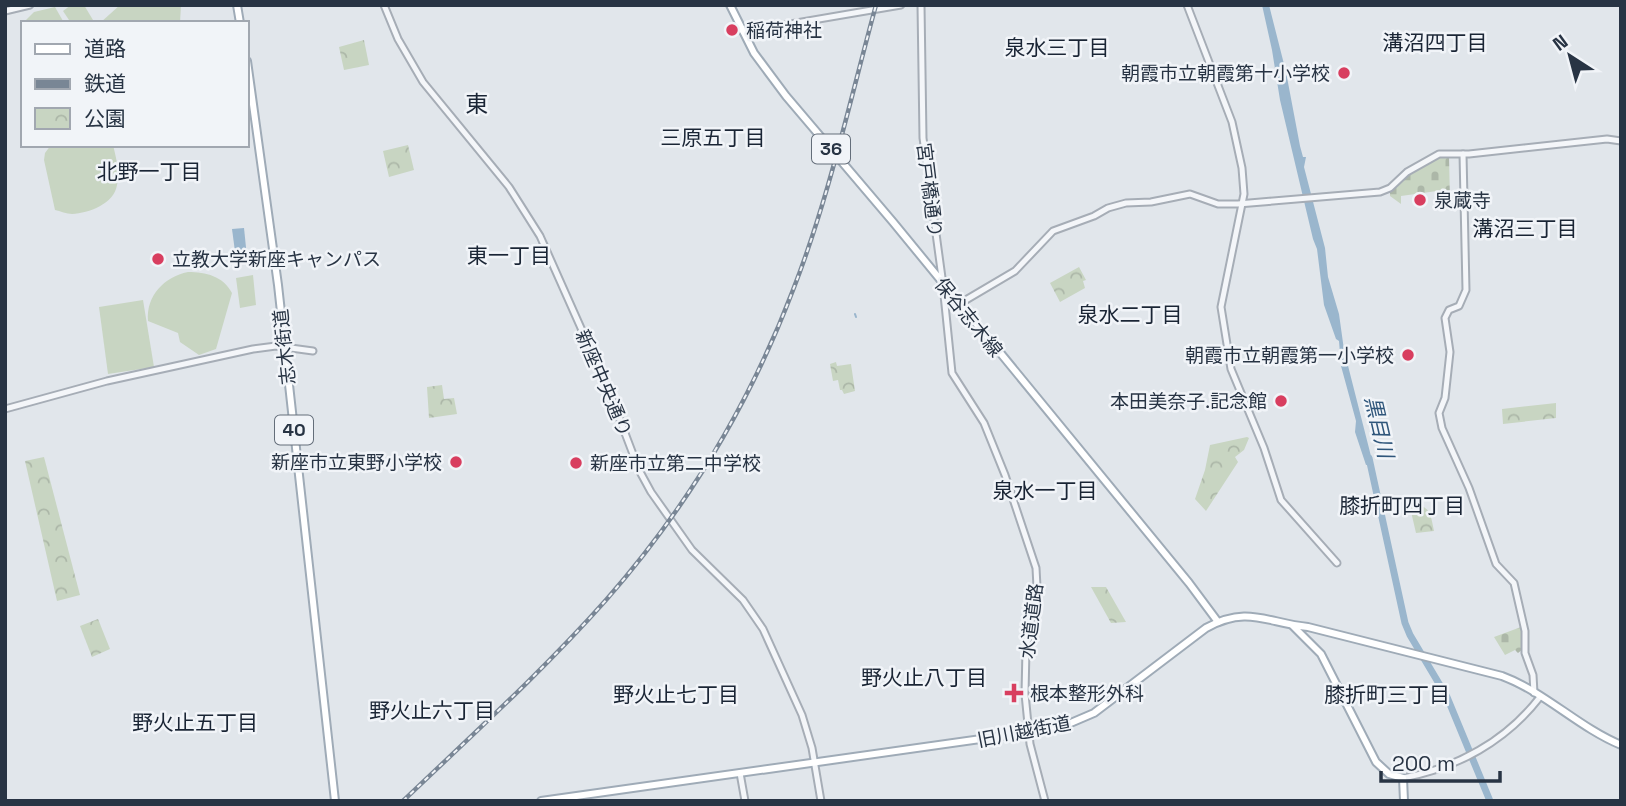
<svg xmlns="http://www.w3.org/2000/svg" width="1626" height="806" viewBox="0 0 1626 806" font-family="'Space Grotesk','Noto Sans JP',sans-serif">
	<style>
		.cemetery { fill: url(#cemetery-stones) }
		.park { fill: url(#park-crowns) }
		.garden { fill: #c8d5c2 }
		.water { fill: #9ab6cd }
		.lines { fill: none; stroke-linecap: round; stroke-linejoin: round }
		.stream { stroke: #9ab6cd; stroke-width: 2 }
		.river { stroke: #9ab6cd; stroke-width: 7 }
		.minor-casing { stroke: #a6adb6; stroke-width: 9 }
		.major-casing { stroke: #9fabb7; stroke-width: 10 }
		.minor { stroke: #f4f6f9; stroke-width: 5 }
		.major { stroke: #fff; stroke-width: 6 }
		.rail-casing { stroke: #798695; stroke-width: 4.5 }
		.rail { stroke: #f1f4f8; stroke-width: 2; stroke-dasharray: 5; stroke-linecap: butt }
		.poi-dot { fill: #d83e5f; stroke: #f1f4f8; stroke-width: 2.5 }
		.labels { text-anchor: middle; stroke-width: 5; stroke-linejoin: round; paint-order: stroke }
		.shield { fill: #f1f4f8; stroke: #646e7a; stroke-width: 2 }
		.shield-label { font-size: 18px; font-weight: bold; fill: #283444 }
		.poi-label { font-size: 19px; fill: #283444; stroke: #f1f4f8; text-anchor: start }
		.street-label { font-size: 19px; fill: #283444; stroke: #f1f4f8 }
		.neighbourhood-label { font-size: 21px; fill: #1a2535; stroke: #f1f4f8 }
		.water-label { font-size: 21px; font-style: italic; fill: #2f567b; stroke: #f1f4f8 }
		.quarter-label { font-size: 23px; fill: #1a2535; stroke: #f1f4f8 }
	</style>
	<defs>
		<pattern id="cemetery-stones" width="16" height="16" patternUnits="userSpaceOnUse" patternTransform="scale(1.75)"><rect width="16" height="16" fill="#c8d5c2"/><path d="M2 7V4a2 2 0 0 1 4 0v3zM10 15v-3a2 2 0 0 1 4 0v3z" fill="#acb7a8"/></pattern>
		<pattern id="park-crowns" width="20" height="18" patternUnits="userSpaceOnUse" patternTransform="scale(1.75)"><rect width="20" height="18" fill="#c8d5c2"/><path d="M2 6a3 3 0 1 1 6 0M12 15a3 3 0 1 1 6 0" fill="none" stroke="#acb7a8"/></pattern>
	</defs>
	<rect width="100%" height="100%" fill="#e1e6eb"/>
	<g class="cemetery">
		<path d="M1442 156H1449L1450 201H1438L1437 191 1401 196V204L1390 196V190L1412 171Z"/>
		<path d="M1521 627 1523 649 1518 653 1515 650 1505 655 1494 637Z"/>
	</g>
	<g class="park">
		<path d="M364 40 369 65 344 70 339 47Z"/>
		<path d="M408 145 414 170 389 177 383 151Z"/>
		<path d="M1079 267 1086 280 1083 281 1085 288 1060 302 1050 283Z"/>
		<path d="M836 362 837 366 851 364 855 391 844 394 842 390H840L838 380 833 381 830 364Z"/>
		<path d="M442 385 444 399 454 398 457 414 429 418 427 387Z"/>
		<path d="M1556 403V418L1503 424 1502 409Z"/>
		<path d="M1247 437 1249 438 1244 450 1235 457 1238 462 1206 511 1195 499 1205 470 1210 445Z"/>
		<path d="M44 457 80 595 57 601 25 461Z"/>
		<path d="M1409 503C1430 506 1430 511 1434 531L1416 533Z"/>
		<path d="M1091 587H1106L1126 622 1111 623Z"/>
		<path d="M98 619 110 649 92 657 80 626Z"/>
	</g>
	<g class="garden">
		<path d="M71 5H84L93 20 88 23H71L63 11Z"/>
		<path d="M120 5H181L180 23H100Z"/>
		<path d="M55 7 63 21 61 23H23L34 12Z"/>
		<path d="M51 145H113C116 157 120 173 117 185 114 204 89 213 72 214 67 214 60 211 55 210L44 160 45 153Z"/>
		<path d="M188 272C206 272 223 276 232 293L216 349 199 355 180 342 178 333 148 321C146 296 164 277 188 272Z"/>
		<path d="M253 275 256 305 240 308 236 278Z"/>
		<path d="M143 300 154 367 108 374 99 307Z"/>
	</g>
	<g class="water">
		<path d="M1262 5H1269L1286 72 1300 146 1303 157H1306L1304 167 1325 248 1328 277 1339 314 1344 350 1373 464 1366 465 1355 432 1356 421 1341 366 1339 341 1336 339 1324 305 1317 249 1313 239 1280 100 1272 50Z"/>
		<path d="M244 228 247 257 236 259 232 229Z"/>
	</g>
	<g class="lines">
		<path class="stream" d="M855 314 856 317"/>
		<path class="river" d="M1369 458 1405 623 1410 635 1447 697 1490 801"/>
		<defs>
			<g id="minor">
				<path d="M384 5 398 39 423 82 509 187 540 236 609 391 639 470 651 492 692 550 743 600 763 629 802 715 812 748 821 801"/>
				<path d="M921 5 923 138 943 285 952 373 984 423 1005 475 1036 568 1037 587 1026 649 1025 694 1030 744 1045 801"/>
				<path d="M1187 5 1232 122 1242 168 1244 194 1221 307 1231 369 1264 448 1281 500 1337 563"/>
				<path d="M5 11 30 5"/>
				<path d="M743 32 901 5"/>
				<path d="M1463 154 1466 290 1459 306 1449 310 1445 318 1450 352 1445 398 1439 413 1442 428 1469 488 1496 564 1514 583 1525 631V653L1533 675 1534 693"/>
				<path d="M959 304 1015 271 1053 231 1094 216 1108 208 1126 203 1151 202 1190 194 1218 204H1238L1380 192 1390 188 1407 172 1439 154H1469L1607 139 1621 141"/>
				<path d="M5 409 107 381 253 349 276 346 313 351"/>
				<path d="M740 773 745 801"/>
				<path d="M1403 778C1457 768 1506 741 1540 697"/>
			</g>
			<g id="major">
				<path d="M237 5 240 23"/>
				<path d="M730 5 754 53 786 96 893 222 1189 583 1218 622"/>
				<path d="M247 61 278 285 335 801"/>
				<path d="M1293 626 1321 654 1376 762 1389 774 1403 778 1404 801"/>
				<path d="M541 801 1059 728 1094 713 1206 628C1248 605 1267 623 1308 627L1502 676C1545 692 1578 727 1621 745"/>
			</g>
		</defs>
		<use href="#minor" class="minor-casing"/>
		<use href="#major" class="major-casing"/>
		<use href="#minor" class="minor"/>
		<use href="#major" class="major"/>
		<defs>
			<path id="rail" d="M403 801C471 736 543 671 606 600 686 509 750 403 793 290 829 198 850 100 876 5"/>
		</defs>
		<use href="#rail" class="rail-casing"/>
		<use href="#rail" class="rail"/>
	</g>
	<g class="poi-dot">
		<circle cx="732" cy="30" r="7"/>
		<circle cx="1344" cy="73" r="7"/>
		<circle cx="1420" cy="200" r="7"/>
		<circle cx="158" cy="259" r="7"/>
		<circle cx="1408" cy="355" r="7"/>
		<circle cx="1281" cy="401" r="7"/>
		<circle cx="456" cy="462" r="7"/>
		<circle cx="576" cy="463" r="7"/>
		<path d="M1010.5 682.5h7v7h7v7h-7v7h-7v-7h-7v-7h7z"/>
	</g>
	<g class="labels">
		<g class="shield">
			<rect x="812" y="134.5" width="38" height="29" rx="5"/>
			<rect x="275" y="415.5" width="38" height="29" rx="5"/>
		</g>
		<g class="shield-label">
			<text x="831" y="155">36</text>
			<text x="294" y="436">40</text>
		</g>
		<g class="poi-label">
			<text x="746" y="37">稲荷神社</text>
			<text x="1330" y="80" text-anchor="end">朝霞市立朝霞第十小学校</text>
			<text x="1434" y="207">泉蔵寺</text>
			<text x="172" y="266">立教大学新座キャンパス</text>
			<text x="1394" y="362" text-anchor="end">朝霞市立朝霞第一小学校</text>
			<text x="1267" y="408" text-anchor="end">本田美奈子.記念館</text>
			<text x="442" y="469" text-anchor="end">新座市立東野小学校</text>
			<text x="590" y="470">新座市立第二中学校</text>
			<text x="1030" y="700">根本整形外科</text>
		</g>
		<g class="street-label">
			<text transform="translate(930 190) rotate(83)" y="7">宮戸橋通り</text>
			<text transform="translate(969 317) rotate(51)" y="7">保谷志木線</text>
			<text transform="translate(284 347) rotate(-96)" y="7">志木街道</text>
			<text transform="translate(604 383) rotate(67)" y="7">新座中央通り</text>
			<text transform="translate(1031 621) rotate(-83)" y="7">水道道路</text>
			<text transform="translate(1024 731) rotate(-11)" y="7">旧川越街道</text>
		</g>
		<g class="neighbourhood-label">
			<text x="1435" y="50">溝沼四丁目</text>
			<text x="1057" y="55">泉水三丁目</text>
			<text x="713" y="145">三原五丁目</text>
			<text x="149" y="179">北野一丁目</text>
			<text x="1525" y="236">溝沼三丁目</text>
			<text x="509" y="263">東一丁目</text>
			<text x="1130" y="322">泉水二丁目</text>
			<text x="1045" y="498">泉水一丁目</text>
			<text x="1402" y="513">膝折町四丁目</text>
			<text x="924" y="685">野火止八丁目</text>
			<text x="676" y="702">野火止七丁目</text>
			<text x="1387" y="702">膝折町三丁目</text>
			<text x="432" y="718">野火止六丁目</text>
			<text x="195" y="730">野火止五丁目</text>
		</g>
		<g class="water-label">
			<text transform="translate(1379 427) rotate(77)" y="7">黒目川</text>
		</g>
		<g class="quarter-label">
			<text x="477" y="112">東</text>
		</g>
	</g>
	<rect width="1626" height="806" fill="none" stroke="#283444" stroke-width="14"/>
	<rect x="21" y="21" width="228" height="126" fill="#f1f4f8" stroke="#a1a7b0" stroke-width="2"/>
	<rect x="35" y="44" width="35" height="10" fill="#ffffff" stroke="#a1a7b0" stroke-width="2"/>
	<text x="84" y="56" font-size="21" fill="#283444">道路</text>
	<rect x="35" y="79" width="35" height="10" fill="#798695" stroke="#a1a7b0" stroke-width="2"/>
	<text x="84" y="91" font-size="21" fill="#283444">鉄道</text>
	<rect x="35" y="108" width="35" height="21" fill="url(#park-crowns)" stroke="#a1a7b0" stroke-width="2"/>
	<text x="84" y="126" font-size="21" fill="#283444">公園</text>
	<g transform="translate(1570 56) rotate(324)" stroke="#f1f4f8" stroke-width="5" paint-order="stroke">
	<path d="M0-5L12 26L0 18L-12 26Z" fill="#283444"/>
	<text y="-10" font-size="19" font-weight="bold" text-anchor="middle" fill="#283444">N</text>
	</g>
	<path d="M1381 771v10h119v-10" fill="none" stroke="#283444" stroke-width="3.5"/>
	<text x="1392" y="771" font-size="21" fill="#283444" stroke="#f1f4f8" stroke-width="5" paint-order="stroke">200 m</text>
</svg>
